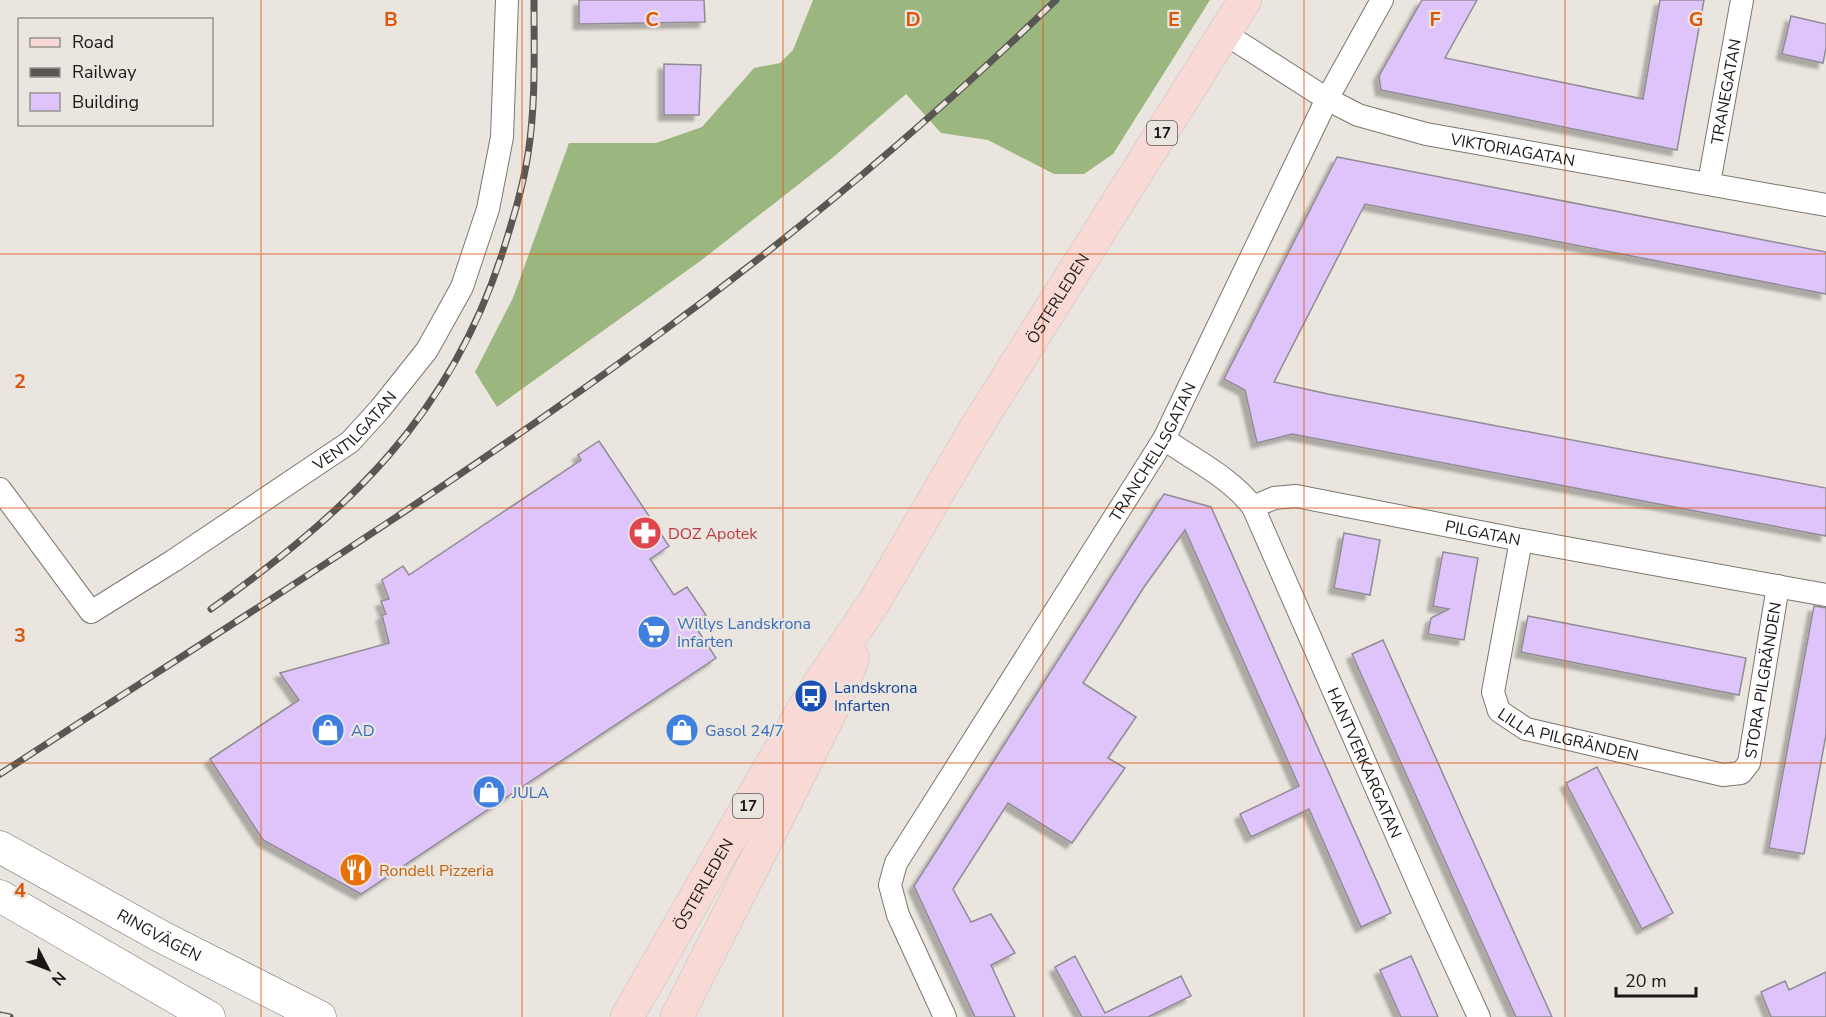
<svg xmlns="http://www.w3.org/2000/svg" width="1826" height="1017" viewBox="0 0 1826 1017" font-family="'Nunito Sans',sans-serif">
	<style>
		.forest { fill: #9cb67f }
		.building { fill: #dfc4fc; stroke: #908c93; stroke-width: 1.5; filter: url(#shadow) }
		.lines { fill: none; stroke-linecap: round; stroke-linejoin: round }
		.street-casing { stroke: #7b7770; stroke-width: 24 }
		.secondary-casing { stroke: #7b7770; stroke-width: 33 }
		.primary-casing { stroke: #c3c3c2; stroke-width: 34 }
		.street { stroke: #fff; stroke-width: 22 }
		.secondary { stroke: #fff; stroke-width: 32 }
		.primary { stroke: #f8d9d6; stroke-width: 33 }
		.rail-casing { stroke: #595753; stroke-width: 7 }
		.rail { stroke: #eae6df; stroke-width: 4.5; stroke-dasharray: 14; stroke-linecap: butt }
		.grid { fill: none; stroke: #de560c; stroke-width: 1.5; stroke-opacity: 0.55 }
		.labels { text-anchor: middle; stroke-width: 4.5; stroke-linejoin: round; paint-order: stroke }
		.shield { fill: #eae6df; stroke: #585652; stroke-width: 1.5 }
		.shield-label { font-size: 15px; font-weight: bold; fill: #1a1816 }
		.street-label { font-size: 16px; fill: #1a1816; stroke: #eae6df }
		.health-label { font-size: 16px; fill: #be3a42; stroke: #eae6df; text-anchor: start }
		.shop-label { font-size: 16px; fill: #366cbe; stroke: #eae6df; text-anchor: start }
		.transit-label { font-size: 16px; fill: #164399; stroke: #eae6df; text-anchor: start }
		.food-label { font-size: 16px; fill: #c56008; stroke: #eae6df; text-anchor: start }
		.grid-label { font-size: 20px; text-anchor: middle; font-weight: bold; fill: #de560c; stroke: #eae6df; stroke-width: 4.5; stroke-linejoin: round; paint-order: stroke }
	</style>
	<defs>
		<filter id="shadow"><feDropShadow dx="-5.5" dy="5.5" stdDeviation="1.5" flood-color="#0004"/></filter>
	</defs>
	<rect width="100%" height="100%" fill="#eae6df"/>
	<path class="forest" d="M813 0H1210L1113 154 1084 174H1054L988 140 941 133 906 94 831 159 703 259 497 407 475 372 513 298 569 143H656L702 127 754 68 780 63 793 50Z"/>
	<g class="building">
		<path d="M579 0H704L705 22 579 24Z"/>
		<path d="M1422 0H1477L1445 58 1643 99 1660 0H1704L1677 150 1381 90 1379 76Z"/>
		<path d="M1791 16 1826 24V48L1823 63 1782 54Z"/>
		<path d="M664 64 701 65 699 115H664Z"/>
		<path d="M1337 157 1826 252V294L1365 204 1274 382 1328 394 1826 488V536L1292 434 1257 443 1245 390 1224 379Z"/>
		<path d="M599 441 669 546 650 559 674 595 687 587 706 615 693 623 716 658 361 894 263 840 210 759 299 700 280 673 389 643 382 615 386 614 381 601 389 599 382 580 403 566 409 575 581 460 578 455Z"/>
		<path d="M1164 494 1211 507 1391 913 1361 927 1309 809 1251 837 1240 814 1299 786 1185 530 1144 587 1083 683 1136 717 1108 758 1125 768 1072 843 1008 803 953 889 971 922 991 914 1015 953 991 965 1015 1017H975L914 886Z"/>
		<path d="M1344 533 1380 540 1370 595 1334 588Z"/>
		<path d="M1443 552 1478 558 1464 640 1428 634 1431 618 1449 609 1433 606Z"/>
		<path d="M1814 606 1826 608V735L1804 854 1769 848Z"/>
		<path d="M1528 616 1746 658 1739 695 1521 652Z"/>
		<path d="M1383 640 1472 839 1552 1017H1516L1459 892 1352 654Z"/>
		<path d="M1597 767 1673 913 1642 929 1566 783Z"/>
		<path d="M1075 956 1105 1013 1181 976 1191 996 1148 1017H1082L1055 967Z"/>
		<path d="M1411 956 1417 969 1438 1017H1401L1380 970Z"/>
		<path d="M1826 972V1017H1771L1761 992 1785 981 1789 990Z"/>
	</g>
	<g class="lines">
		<defs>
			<g id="street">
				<path id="s1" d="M1224 33 1327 99 1358 115 1426 134 1826 205"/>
				<path id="s2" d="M1709 183 1742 0"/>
				<path id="s3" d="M1164 439C1194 460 1230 477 1253 507L1274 498 1296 496 1521 540 1826 595"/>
				<path id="s4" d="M0 489 91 612 173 561 350 442 380 409 427 350 462 287 488 209 502 137 507 0"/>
				<path id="s5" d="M1253 507 1427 904 1479 1017"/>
				<path id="s6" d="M1521 540 1493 692 1499 711 1526 729 1723 775 1741 773 1749 763 1778 586"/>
				<path id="s7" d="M945 1017 898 915 890 885 896 863 1164 439 1327 99 1382 0"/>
			</g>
			<g id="secondary">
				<path id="s8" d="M0 847 162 937 320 1017"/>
				<path d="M0 896 209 1017"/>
			</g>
			<g id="primary">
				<path id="s9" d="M627 1017 811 696 876 599 974 431 1245 0"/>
				<path d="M677 1017 833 707 853 658"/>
			</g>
		</defs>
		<use href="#street" class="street-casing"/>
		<use href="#secondary" class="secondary-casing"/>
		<use href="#primary" class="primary-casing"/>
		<use href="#street" class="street"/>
		<use href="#secondary" class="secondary"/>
		<use href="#primary" class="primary"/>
		<defs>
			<g id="rail">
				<path d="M211 609C349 510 450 417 503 251 513 219 523 187 528 154 536 103 534 51 534 0"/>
				<path d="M0 774C217 633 438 496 647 343 791 238 928 124 1056 0"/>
				<path d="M0 1015 10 1017"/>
			</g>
		</defs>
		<use href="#rail" class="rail-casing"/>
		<use href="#rail" class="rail"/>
	</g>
	<path class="grid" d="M261 0V1017M522 0V1017M783 0V1017M1043 0V1017M1304 0V1017M1565 0V1017M0 254H1826M0 508H1826M0 763H1826"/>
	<defs>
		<symbol id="pharmacy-disc" viewBox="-11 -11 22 22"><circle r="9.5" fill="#e0444e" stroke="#eae6df"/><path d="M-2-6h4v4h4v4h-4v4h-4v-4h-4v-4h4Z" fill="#fff"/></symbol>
		<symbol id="supermarket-disc" viewBox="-11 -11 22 22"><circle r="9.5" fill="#3f7fe0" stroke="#eae6df"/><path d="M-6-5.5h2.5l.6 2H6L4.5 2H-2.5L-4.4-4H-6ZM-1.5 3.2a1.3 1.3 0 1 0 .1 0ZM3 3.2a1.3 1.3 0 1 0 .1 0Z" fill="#fff"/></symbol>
		<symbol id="bus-disc" viewBox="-11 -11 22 22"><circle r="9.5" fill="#1a4fb4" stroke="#eae6df"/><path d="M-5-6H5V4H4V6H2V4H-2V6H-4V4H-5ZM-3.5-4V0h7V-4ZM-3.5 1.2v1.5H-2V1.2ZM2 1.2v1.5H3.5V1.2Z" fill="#fff"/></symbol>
		<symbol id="shop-disc" viewBox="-11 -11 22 22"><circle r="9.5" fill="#3f7fe0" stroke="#eae6df"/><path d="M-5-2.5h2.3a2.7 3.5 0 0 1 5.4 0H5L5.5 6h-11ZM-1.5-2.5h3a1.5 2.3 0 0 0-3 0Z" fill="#fff"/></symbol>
		<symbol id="restaurant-disc" viewBox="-11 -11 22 22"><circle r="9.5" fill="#e8710a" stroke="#eae6df"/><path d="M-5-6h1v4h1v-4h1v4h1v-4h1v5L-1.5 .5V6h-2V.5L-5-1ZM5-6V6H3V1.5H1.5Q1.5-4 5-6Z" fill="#fff"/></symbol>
	</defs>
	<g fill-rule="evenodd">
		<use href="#pharmacy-disc" x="626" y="514" width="38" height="38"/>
		<use href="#supermarket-disc" x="635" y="613" width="38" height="38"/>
		<use href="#bus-disc" x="792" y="677" width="38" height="38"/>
		<use href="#shop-disc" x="309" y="711" width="38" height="38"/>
		<use href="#shop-disc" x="663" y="711" width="38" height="38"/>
		<use href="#shop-disc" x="470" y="773" width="38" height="38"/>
		<use href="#restaurant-disc" x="337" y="851" width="38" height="38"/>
	</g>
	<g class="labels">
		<g class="shield">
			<rect x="1147" y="121" width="30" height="24" rx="4.5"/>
			<rect x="733" y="794" width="30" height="24" rx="4.5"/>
		</g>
		<g class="shield-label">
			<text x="1162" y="138">17</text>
			<text x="748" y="811">17</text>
		</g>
		<g class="street-label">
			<text dy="6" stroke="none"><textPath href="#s2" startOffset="93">TRANEGATAN</textPath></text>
			<text dy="6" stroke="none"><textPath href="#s1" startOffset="316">VIKTORIAGATAN</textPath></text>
			<text dy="6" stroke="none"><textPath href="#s9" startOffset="838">ÖSTERLEDEN</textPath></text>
			<text dy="6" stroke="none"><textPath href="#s4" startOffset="474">VENTILGATAN</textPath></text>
			<text dy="6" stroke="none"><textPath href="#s7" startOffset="651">TRANCHELLSGATAN</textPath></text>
			<text dy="6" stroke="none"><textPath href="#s3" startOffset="348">PILGATAN</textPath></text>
			<text dy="6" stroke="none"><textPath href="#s6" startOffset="524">STORA PILGRÄNDEN</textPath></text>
			<text dy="6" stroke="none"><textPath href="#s6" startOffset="249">LILLA PILGRÄNDEN</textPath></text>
			<text dy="6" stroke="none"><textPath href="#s5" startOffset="279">HANTVERKARGATAN</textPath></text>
			<text dy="6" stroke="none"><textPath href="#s9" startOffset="153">ÖSTERLEDEN</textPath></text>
			<text dy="6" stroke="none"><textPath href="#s8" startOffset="182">RINGVÄGEN</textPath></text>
		</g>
		<g class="health-label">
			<text x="668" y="539">DOZ Apotek</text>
		</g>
		<g class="shop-label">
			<text x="677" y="629">Willys Landskrona<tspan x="677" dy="18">Infarten</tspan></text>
			<text x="351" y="736">AD</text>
			<text x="705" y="736">Gasol 24/7</text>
			<text x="512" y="798">JULA</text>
		</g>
		<g class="transit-label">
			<text x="834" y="693">Landskrona<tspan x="834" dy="18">Infarten</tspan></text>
		</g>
		<g class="food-label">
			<text x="379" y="876">Rondell Pizzeria</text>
		</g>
	</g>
	<g class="grid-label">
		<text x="391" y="26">B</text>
		<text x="652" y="26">C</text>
		<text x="913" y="26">D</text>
		<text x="1174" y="26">E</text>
		<text x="1435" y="26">F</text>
		<text x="1696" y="26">G</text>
		<text x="20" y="388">2</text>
		<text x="20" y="642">3</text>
		<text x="20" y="897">4</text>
	</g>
	<rect x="18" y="18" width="195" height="108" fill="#eae6df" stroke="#97948f" stroke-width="1.5"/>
	<rect x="30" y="38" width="30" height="9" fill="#f8d9d6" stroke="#97948f" stroke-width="1.5"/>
	<text x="72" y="48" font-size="18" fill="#1a1816">Road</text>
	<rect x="30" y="68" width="30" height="9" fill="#595753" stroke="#97948f" stroke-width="1.5"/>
	<text x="72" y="78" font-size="18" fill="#1a1816">Railway</text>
	<rect x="30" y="93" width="30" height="18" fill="#dfc4fc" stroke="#97948f" stroke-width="1.5"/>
	<text x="72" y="108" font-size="18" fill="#1a1816">Building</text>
	<g transform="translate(48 969) rotate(132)" stroke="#eae6df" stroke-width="4.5" paint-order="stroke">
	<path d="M0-4.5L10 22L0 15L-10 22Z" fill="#1a1816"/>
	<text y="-9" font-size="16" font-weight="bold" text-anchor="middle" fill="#1a1816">N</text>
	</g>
	<path d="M1616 987v9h80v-9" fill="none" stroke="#1a1816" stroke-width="3"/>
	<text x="1625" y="987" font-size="18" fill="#1a1816" stroke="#eae6df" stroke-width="4.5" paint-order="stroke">20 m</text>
</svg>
